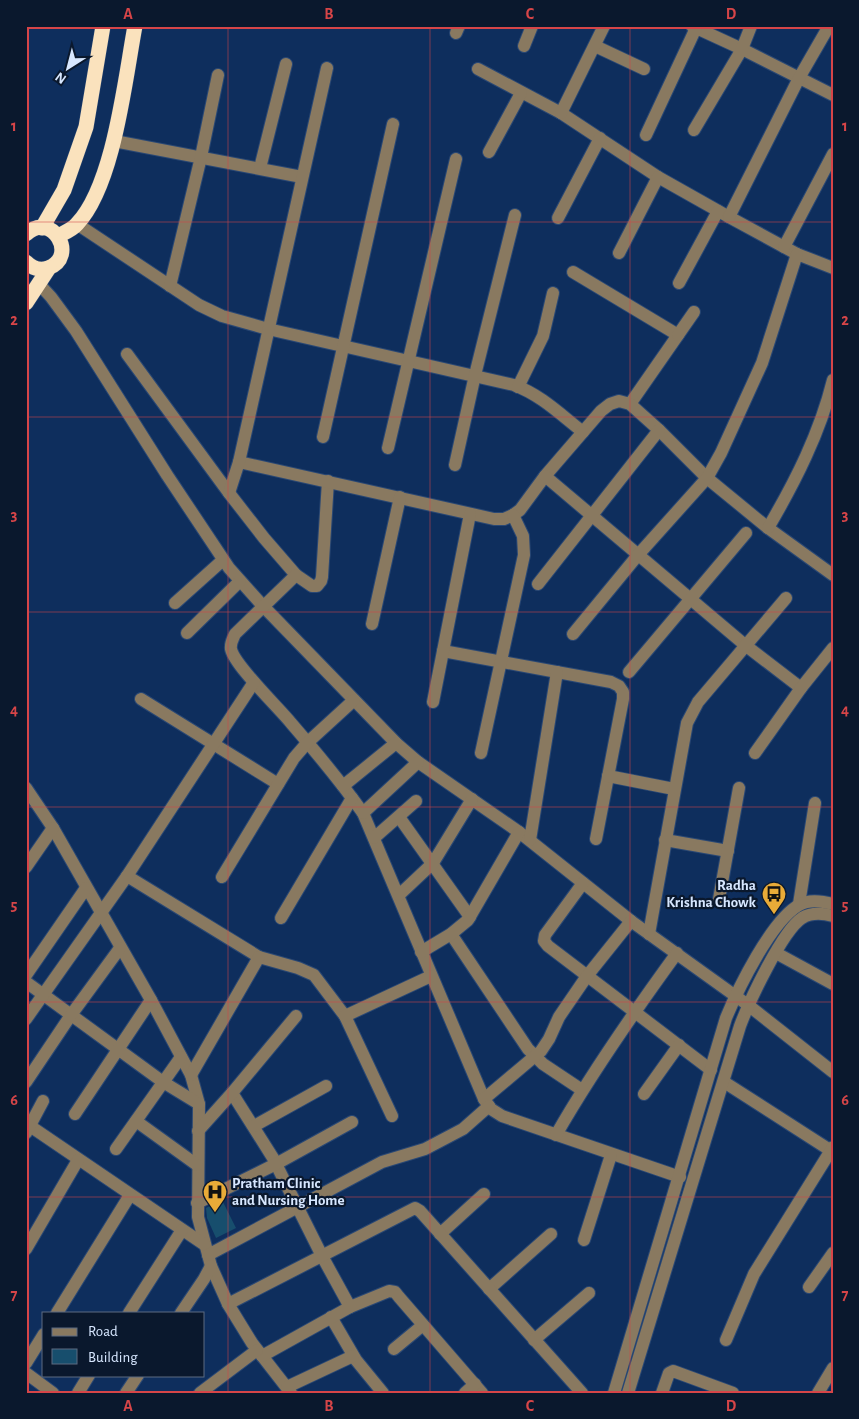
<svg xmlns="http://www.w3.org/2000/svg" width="859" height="1419" viewBox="0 0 859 1419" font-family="'Alegreya Sans',sans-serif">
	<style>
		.building { fill: #174e6d }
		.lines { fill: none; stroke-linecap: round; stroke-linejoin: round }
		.minor-casing { stroke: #2a4874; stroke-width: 14 }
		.highway-casing { stroke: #2a4874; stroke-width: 16 }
		.minor { stroke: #897960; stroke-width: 12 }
		.highway { stroke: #fae2bd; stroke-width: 15 }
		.grid { fill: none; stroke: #d64548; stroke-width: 1; stroke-opacity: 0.55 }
		.labels { text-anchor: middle; stroke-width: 4.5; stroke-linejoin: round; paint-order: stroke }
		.poi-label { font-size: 15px; font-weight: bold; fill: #d7e7ff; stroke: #0a182d; text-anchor: end }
		.neatline { fill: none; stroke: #d64548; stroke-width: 2 }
		.grid-label { font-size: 16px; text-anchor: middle; font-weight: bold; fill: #d64548 }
	</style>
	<rect width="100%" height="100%" fill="#0e2e5d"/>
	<path class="building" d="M222 1200 236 1228 216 1238 207 1218 206 1208Z"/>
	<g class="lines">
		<defs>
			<g id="minor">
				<path d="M692 26 742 49 833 95"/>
				<path d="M456 33 459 26"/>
				<path d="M524 46 532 26"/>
				<path d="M595 46 644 69"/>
				<path d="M478 69 561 113 658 177 729 217 797 254 833 268"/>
				<path d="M561 113 604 26"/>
				<path d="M694 130 742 49 751 26"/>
				<path d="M646 135 696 28"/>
				<path d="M114 141 302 177"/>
				<path d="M489 152 521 93"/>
				<path d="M260 168 286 64"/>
				<path d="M729 217 799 78 829 26"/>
				<path d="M558 218 600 138"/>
				<path d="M77 224 199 305 222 316 268 329 514 385C541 395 561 415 583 432"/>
				<path d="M784 247 833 154"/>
				<path d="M619 253 658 177"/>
				<path d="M573 272 678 335 630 404"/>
				<path d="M679 283 718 211"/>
				<path d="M39 284 51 297 76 331 167 475 229 568 263 606 396 743 418 762 519 832 631 921 748 1005 833 1072"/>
				<path d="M170 286 201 157 218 75"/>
				<path d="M678 335 694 312"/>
				<path d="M127 354 229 493 264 538 296 575 312 586H317L321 581 322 577 328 481"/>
				<path d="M518 387 543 336 553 293"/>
				<path d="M323 437 393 124"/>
				<path d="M388 448 456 159"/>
				<path d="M239 462 494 519H504L513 515 520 510 545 476 601 411 610 404 619 401 630 404 659 430 707 478 768 528 833 575"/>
				<path d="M455 465 475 375 515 215"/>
				<path d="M545 476 745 645 801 688"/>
				<path d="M229 493 239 462 327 68"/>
				<path d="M768 528C795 482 820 433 833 380"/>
				<path d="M296 575 235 634C233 639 230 643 231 649 234 665 279 708 291 723 316 752 341 782 363 813L484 1099 491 1109 502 1116 680 1177"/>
				<path d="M538 584 659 430"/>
				<path d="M175 603 223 560"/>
				<path d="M372 624 400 497"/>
				<path d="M187 633 240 581"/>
				<path d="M573 634 638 555 707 478 721 453 762 363 797 254"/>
				<path d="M443 651 611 682 619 686 623 692V699L596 839"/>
				<path d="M629 672 746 533"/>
				<path d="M141 699 278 784"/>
				<path d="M433 702 470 514"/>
				<path d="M481 753 524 555 523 536 513 515"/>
				<path d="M755 753 801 688 833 648"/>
				<path d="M608 776 674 789"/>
				<path d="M343 786 396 743"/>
				<path d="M26 788 53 828 151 1000 191 1075 199 1104 198 1217 211 1266 228 1304 252 1343 291 1393"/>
				<path d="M363 813 418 762"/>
				<path d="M399 817 470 917"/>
				<path d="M374 838 416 801"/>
				<path d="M530 840 557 672"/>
				<path d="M665 840 728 851"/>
				<path d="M26 867 53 828"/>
				<path d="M127 876 259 957 298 968 314 975 345 1016 392 1116"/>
				<path d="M222 877 294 758 307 743 354 700"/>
				<path d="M583 883 545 935 544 941 548 946 711 1070"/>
				<path d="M399 895 433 863 472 799"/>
				<path d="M719 899 739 788"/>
				<path d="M799 904 815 803"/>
				<path d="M281 918 352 798"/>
				<path d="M451 934 528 1049 543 1064 582 1090"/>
				<path d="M649 934 687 723 698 702 786 598"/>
				<path d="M421 952 451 934 468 920 519 832"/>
				<path d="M776 953 833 984"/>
				<path d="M26 975 86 888"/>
				<path d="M26 982 163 1082 199 1104"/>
				<path d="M345 1016 431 976"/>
				<path d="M26 1019 127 876 254 682"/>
				<path d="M191 1075 259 957"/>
				<path d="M26 1082 71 1015 120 948"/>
				<path d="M724 1082 833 1152"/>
				<path d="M232 1093 273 1158 322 1256 350 1307"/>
				<path d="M644 1094 679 1045"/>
				<path d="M484 1099 541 1051 549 1039 559 1017 587 976 631 921"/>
				<path d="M75 1114 151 1000"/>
				<path d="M136 1121 197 1165"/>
				<path d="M30 1126 205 1245"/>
				<path d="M254 1126 326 1086"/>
				<path d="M198 1131 232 1093 296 1016"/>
				<path d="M26 1133 43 1101"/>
				<path d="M556 1135C592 1072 634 1012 677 953"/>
				<path d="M116 1149 181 1057"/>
				<path d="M197 1203 276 1164 352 1122"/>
				<path d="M440 1234 484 1194"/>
				<path d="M584 1240 611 1155"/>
				<path d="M26 1249 78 1160"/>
				<path d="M208 1255 382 1162 425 1149 463 1129 489 1106"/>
				<path d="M809 1287 833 1253"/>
				<path d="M489 1289 551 1234"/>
				<path d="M228 1304 415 1208 420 1211 582 1393"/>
				<path d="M57 1313 130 1195"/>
				<path d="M129 1313 182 1230"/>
				<path d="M181 1313 204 1279 211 1266"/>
				<path d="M331 1317 356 1360 383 1393"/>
				<path d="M534 1340 589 1293"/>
				<path d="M726 1340 754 1274 833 1147"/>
				<path d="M394 1349 423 1325"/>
				<path d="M262 1356 350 1307 389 1291 395 1292 399 1297 482 1393"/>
				<path d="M26 1363 44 1334"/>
				<path d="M26 1373 53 1393"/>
				<path d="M287 1387 353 1356"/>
				<path d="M78 1393 89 1375"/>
				<path d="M126 1393 138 1375"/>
				<path d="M200 1393 257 1350"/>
				<path d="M465 1393 475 1384"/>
				<path d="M614 1393 726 1018C738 989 771 921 799 905 809 899 822 901 833 904"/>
				<path d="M628 1393 740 1026C749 1002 782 931 802 918 812 912 822 913 833 916"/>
				<path d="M662 1393 669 1373 673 1371 733 1393"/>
				<path d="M818 1393 833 1368"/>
			</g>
			<g id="highway">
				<path d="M42 228 64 190 86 127 103 26"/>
				<path d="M26 234C52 210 79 257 48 268 40 271 32 268 26 262"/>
				<path d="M58 236C64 233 73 229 77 224 114 185 125 79 135 26"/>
				<path d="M26 303 49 268"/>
			</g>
		</defs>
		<use href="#minor" class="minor-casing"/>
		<use href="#highway" class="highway-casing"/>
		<use href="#minor" class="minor"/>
		<use href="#highway" class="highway"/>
	</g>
	<path class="grid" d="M228 26V1393M430 26V1393M630 26V1393M26 222H833M26 417H833M26 612H833M26 807H833M26 1002H833M26 1197H833"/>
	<defs>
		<symbol id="bus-pin" viewBox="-11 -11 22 30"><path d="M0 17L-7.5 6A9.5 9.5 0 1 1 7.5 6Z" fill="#e9ab38" stroke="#0a182d"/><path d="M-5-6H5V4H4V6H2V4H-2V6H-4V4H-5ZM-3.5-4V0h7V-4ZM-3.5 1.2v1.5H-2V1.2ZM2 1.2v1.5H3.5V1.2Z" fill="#111"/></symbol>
		<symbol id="hospital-pin" viewBox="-11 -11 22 30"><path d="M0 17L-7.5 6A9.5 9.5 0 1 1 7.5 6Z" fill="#e9ab38" stroke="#0a182d"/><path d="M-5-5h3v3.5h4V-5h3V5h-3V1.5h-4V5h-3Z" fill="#111"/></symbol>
	</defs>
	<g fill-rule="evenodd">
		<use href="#bus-pin" x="760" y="880" width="28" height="38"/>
		<use href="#hospital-pin" x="201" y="1178" width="28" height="38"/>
	</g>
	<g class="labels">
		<g class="poi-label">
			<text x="756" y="890">Radha<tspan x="756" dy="17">Krishna Chowk</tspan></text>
			<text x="232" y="1188" text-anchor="start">Pratham Clinic<tspan x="232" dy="17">and Nursing Home</tspan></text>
		</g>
	</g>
	<rect width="859" height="1419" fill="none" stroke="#0a182d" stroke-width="55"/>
	<rect x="42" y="1312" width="162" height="65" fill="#0a182d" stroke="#5c6b81"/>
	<rect x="52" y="1328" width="25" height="8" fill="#897960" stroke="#5c6b81"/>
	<text x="88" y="1336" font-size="15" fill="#d7e7ff">Road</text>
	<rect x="52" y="1349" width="25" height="15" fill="#174e6d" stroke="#5c6b81"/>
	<text x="88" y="1362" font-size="15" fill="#d7e7ff">Building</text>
	<g transform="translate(68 68) rotate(216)" stroke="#0a182d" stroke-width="4" paint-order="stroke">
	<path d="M0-4L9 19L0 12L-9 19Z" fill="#d7e7ff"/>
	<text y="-8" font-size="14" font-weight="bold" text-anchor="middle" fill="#d7e7ff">N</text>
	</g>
	<rect x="28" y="28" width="804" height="1364" class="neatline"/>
	<g class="grid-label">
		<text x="128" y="19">A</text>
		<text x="329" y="19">B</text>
		<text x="530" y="19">C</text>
		<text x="731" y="19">D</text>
		<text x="14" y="131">1</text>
		<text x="845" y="131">1</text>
		<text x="14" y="325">2</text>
		<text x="845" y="325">2</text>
		<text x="14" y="520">3</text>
		<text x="845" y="520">3</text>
		<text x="14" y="715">4</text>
		<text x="845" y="715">4</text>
		<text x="14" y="910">5</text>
		<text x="845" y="910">5</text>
		<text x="14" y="1105">6</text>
		<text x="845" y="1105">6</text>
		<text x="14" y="1300">7</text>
		<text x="845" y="1300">7</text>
		<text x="128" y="1411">A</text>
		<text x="329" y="1411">B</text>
		<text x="530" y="1411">C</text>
		<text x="731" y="1411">D</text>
	</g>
</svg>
